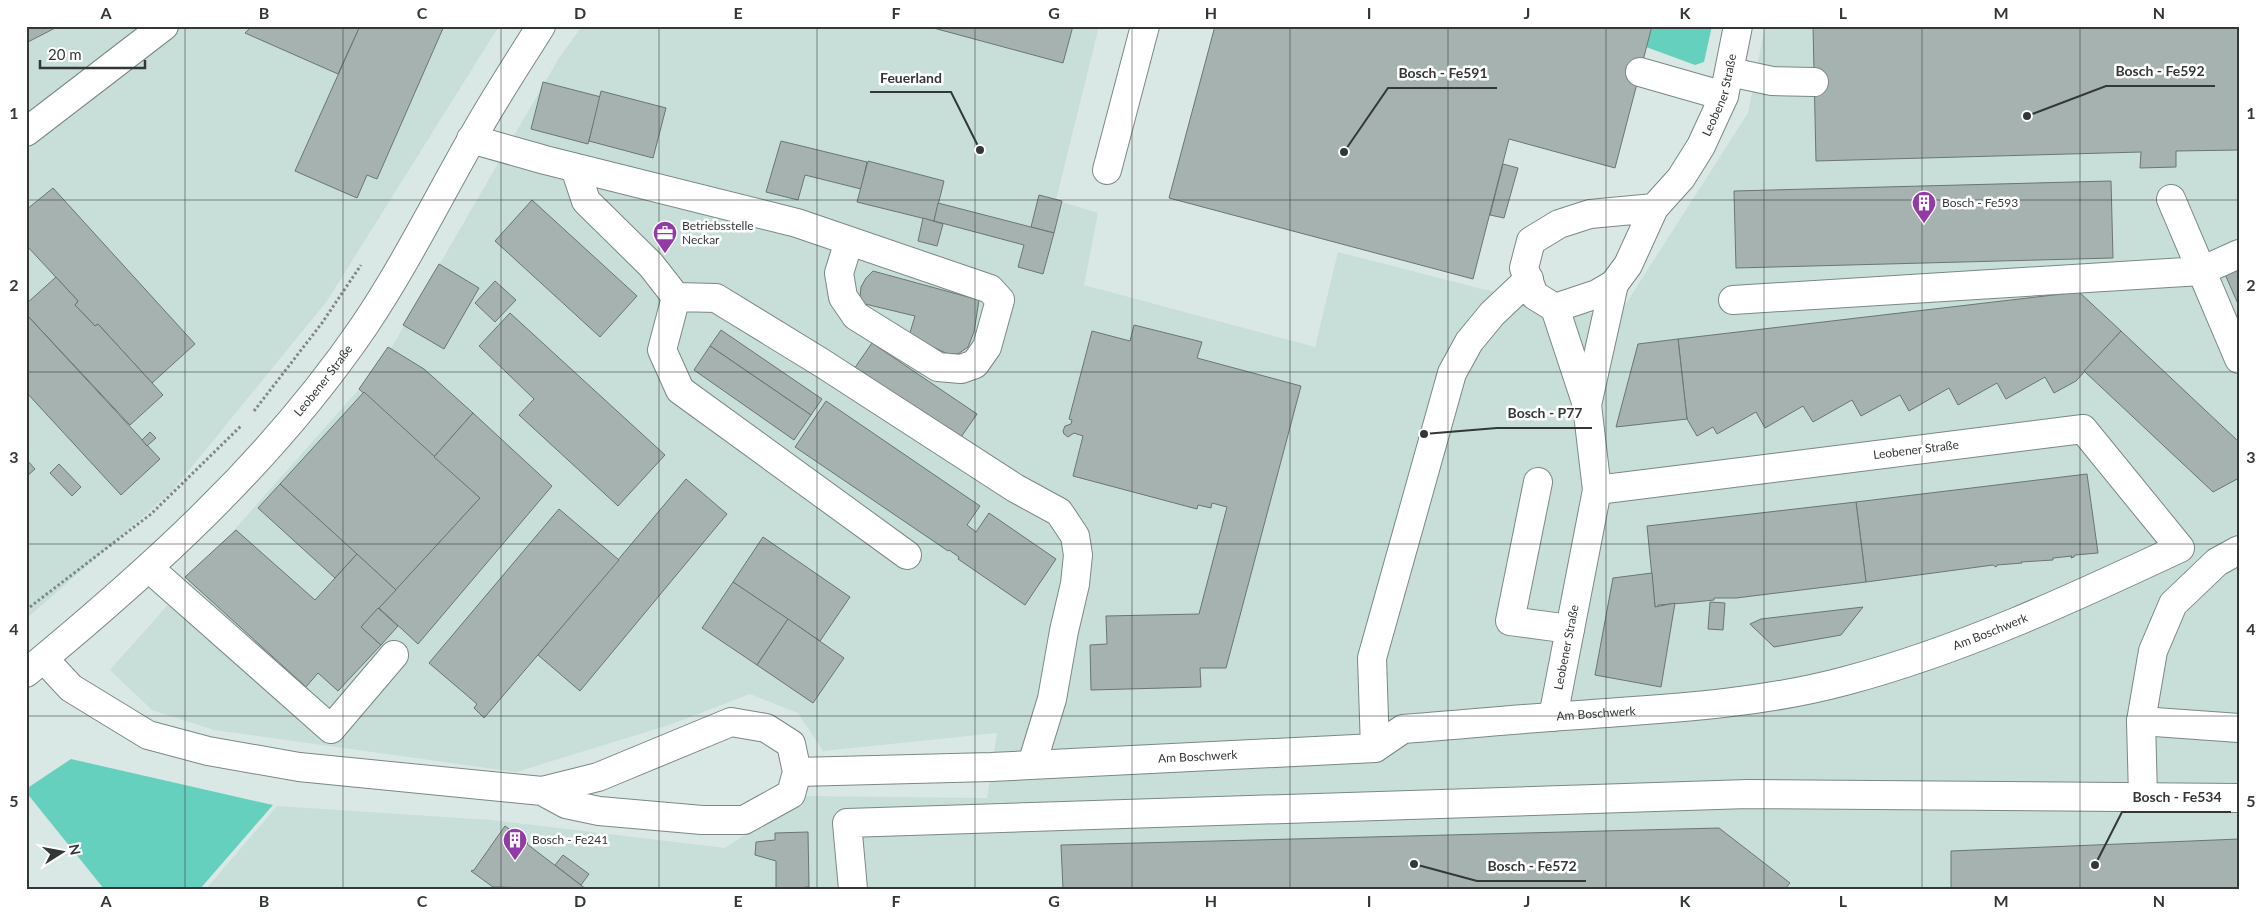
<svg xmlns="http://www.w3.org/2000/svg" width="2265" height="915" viewBox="0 0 2265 915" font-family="Lato,sans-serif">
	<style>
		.built { fill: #c7ded9 }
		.green { fill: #66d0bf }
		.building { fill: #a5b2b0; stroke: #6a7674 }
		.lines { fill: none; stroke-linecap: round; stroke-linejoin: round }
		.minor-casing { stroke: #7b8885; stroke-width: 30 }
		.path { stroke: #7f8886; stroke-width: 3; stroke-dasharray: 2.5 2.5; stroke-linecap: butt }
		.minor { stroke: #fff; stroke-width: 28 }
		.grid { fill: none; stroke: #333837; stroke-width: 1; stroke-opacity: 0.55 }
		.labels { text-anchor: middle; stroke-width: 5; stroke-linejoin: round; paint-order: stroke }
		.street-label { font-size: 12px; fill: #333837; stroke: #fff }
		.poi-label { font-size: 12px; fill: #333837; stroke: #fff; text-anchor: start }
		.leader { fill: none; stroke: #333837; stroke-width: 2 }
		.callout-dot { fill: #333837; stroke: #fff; stroke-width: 2 }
		.callout-label { font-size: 14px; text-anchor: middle; font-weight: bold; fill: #333837; stroke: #fff; stroke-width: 5; stroke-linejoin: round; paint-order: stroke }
		.neatline { fill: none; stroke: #333837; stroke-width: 2 }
		.grid-label { font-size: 16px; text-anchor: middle; font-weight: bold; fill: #333837 }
	</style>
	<rect width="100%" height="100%" fill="#dae8e5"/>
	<g class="built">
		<path d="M26 26H499L327 301 172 491 26 619Z"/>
		<path d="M582 26H1099L1056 200 1098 213 1084 285 1315 347 1338 252 1482 289 1616 319 1748 113 1765 26H2239V889H206L277 806 491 820 725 848 802 796 987 798 997 733 823 751 798 713 750 694 669 725 516 772 214 730 152 710 110 670 383 362 559 58Z"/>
	</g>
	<g class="green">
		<path d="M1652 26H1712L1704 62 1695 65 1646 47Z"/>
		<path d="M71 759 273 805 200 889H104L26 792V789Z"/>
	</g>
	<g class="building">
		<path d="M26 26H59L26 43Z"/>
		<path d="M252 26H360L338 74 245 33Z"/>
		<path d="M360 26H444L377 179 367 175 357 198 295 171Z"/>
		<path d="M926 26H1073L1063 63Z"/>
		<path d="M1215 26H1652L1615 168 1509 139 1473 279 1169 198Z"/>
		<path d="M1813 26H2239V150L2176 151V167L2140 168 2141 152 1816 161Z"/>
		<path d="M543 82 601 97 588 144 531 129Z"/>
		<path d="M601 91 666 108 653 158 589 141Z"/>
		<path d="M781 141 867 162 861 189 805 175 798 200 766 192Z"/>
		<path d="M868 161 944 181 934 221 857 202Z"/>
		<path d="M1503 164 1518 168 1504 218 1490 215Z"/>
		<path d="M2111 181 2113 258 1736 268 1734 191Z"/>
		<path d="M53 188 195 344 152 383 98 324 95 326 75 305 78 301 26 245V210Z"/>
		<path d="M1039 195 1062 201 1054 233 1031 227Z"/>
		<path d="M532 200 637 296 600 337 495 241Z"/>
		<path d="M938 203 1054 233 1043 274 1018 267 1024 245 934 221Z"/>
		<path d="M923 218 943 224 937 246 918 241Z"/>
		<path d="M439 264 479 288 444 349 403 325Z"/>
		<path d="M2239 265V306L2224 272Z"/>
		<path d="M873 271 979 300 974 332 968 347 958 354H948L909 336 915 316 865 304 860 297 861 287 866 278Z"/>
		<path d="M56 277 78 301 75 305 95 326 98 324 163 395 130 425 26 314V304Z"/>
		<path d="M495 281 516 300 495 322 475 303Z"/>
		<path d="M2079 292 2121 331 2076 381 2054 393 2045 377 2006 399 1997 383 1958 405 1949 388 1909 411 1900 395 1861 416 1852 400 1813 422 1803 406 1765 428 1756 412 1717 434 1713 427 1697 436 1687 419 1678 339Z"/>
		<path d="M510 313 665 455 618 506 519 415 534 399 479 346Z"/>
		<path d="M26 314 160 459 121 495 26 392Z"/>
		<path d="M1134 325 1202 342 1197 358 1301 386 1226 668H1200L1201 687 1091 690 1090 645 1107 644 1106 616 1199 614 1227 507 1212 503 1211 508 1198 505 1197 509 1073 476 1083 436 1074 433 1068 437 1064 434 1063 431 1065 426 1071 424 1072 420 1069 419 1092 331 1130 341Z"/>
		<path d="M721 330 822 399 811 415 710 346Z"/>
		<path d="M2121 331 2239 442V478L2213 492 2084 371Z"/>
		<path d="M1678 339 1687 419 1616 427 1638 344Z"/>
		<path d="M872 343 977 414 959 440 854 369Z"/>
		<path d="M710 346 811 415 794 440 694 370Z"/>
		<path d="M388 347 424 369 473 413 434 457 359 389Z"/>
		<path d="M364 392 480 498 396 590 280 484Z"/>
		<path d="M826 401 980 506 967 525 976 532 989 513 1056 559 1025 605 958 559 959 557 949 550 948 551 795 447Z"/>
		<path d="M473 413 552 486 418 644 379 608 480 498 434 457Z"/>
		<path d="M150 432 156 438 147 446 142 440Z"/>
		<path d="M26 459 35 469 26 477Z"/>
		<path d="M59 464 81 487 72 496 50 473Z"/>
		<path d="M2087 474 2098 553 2075 555 2074 557 2071 558 2072 556 2053 558V560L2021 562 2022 563 1997 565 1996 567 1993 565 1866 582 1856 502Z"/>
		<path d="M686 479 727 514 580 691 538 655Z"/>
		<path d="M280 484 357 554 335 578 258 508Z"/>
		<path d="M1856 502 1866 582 1736 598H1714V600L1685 603 1658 605 1659 607H1655L1647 526Z"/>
		<path d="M559 509 619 560 484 718 474 708 477 704 429 663Z"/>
		<path d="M236 530 315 600 357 554 396 590 361 627 381 645 338 691 318 673 305 688V686L185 577Z"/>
		<path d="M763 537 850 597 820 641 733 582Z"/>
		<path d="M1652 573 1655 607 1675 603 1661 687 1595 675 1613 578Z"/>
		<path d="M733 582 788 619 757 665 702 628Z"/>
		<path d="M1710 602 1725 603 1723 630 1708 629Z"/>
		<path d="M1863 607 1841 635 1774 647 1750 624 1761 619Z"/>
		<path d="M378 608 398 626 381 645 361 627Z"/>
		<path d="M788 619 844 658 813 703 757 665Z"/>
		<path d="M505 826 528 843 527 844 586 889 493 887 471 871 474 870Z"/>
		<path d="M1719 828 1790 883 1785 889H1063L1061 845Z"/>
		<path d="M808 832 809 887H805V889H776V861L755 855 756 842 775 840V833Z"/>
		<path d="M2239 839V889H1951V851Z"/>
		<path d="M563 855 589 874 581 885 555 865Z"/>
	</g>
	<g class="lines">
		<defs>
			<g id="minor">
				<path d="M1640 72 1724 96"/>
				<path d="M1730 72 1772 81 1814 82"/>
				<path d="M26 132 164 26"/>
				<path d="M471 139 545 160 797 223 990 289 1000 300 987 347 975 364 961 369 938 367 856 316 843 297 839 273 849 241"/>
				<path d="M575 168 586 201 651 265 676 297"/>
				<path d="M1107 170 1145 26"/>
				<path d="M2171 199 2239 359"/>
				<path id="s1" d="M1654 208 1590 214 1559 224 1531 241 1524 268 1534 295 1555 308 1597 294 1614 284 1628 265 1654 208 1681 178 1701 146 1724 96 1738 26"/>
				<path d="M1733 300 2201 271 2239 254"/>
				<path d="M1587 405 1614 284"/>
				<path d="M1538 482 1510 621 1570 629"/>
				<path d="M907 555 680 390 662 350 676 297 716 298 822 363 1015 488 1059 512 1075 536 1078 555 1075 584 1064 631 1052 699 1032 764"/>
				<path d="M149 568 331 729 394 655"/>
				<path d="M44 659 71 688 148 735 208 751 299 767 542 791 598 777 731 722 766 728 791 744 797 772 791 794 744 820H702L599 811 566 804 542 791"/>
				<path id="s2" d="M26 673C151 570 272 461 364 326 405 265 437 200 473 137 494 99 518 63 541 26"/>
				<path id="s3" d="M1553 717 1597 490 1587 405 1555 308"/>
				<path d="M2141 721 2239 728"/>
				<path d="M1375 748 1372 658 1452 373 1469 342 1492 314 1529 279"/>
				<path id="s4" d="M797 772 991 767 1375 748 1403 729C1467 724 1530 718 1593 714 1678 708 1763 703 1845 681 1962 650 2071 599 2180 548L2083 429 1597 490"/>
				<path d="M2143 796 2141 721 2153 651 2173 604 2217 562 2239 550"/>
				<path d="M853 889 847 823 1748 794 2239 798"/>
			</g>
		</defs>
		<use href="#minor" class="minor-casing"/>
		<g class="path">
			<path d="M254 411 322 323 361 265"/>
			<path d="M26 610 151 514 242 425"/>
		</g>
		<use href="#minor" class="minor"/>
	</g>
	<path class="grid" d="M185 26V889M343 26V889M501 26V889M659 26V889M817 26V889M975 26V889M1132 26V889M1290 26V889M1448 26V889M1606 26V889M1764 26V889M1922 26V889M2080 26V889M26 200H2239M26 372H2239M26 544H2239M26 716H2239"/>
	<defs>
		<symbol id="building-pin" viewBox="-11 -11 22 30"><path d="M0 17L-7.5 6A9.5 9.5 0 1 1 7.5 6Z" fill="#923aa6" stroke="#fff"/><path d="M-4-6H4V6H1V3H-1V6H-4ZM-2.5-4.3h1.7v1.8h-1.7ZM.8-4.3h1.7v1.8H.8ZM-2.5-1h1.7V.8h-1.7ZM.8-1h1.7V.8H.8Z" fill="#fff"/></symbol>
		<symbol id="office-pin" viewBox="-11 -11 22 30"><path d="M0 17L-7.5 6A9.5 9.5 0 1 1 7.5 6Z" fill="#923aa6" stroke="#fff"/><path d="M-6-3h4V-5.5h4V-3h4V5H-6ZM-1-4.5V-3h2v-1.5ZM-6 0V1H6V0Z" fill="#fff"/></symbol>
	</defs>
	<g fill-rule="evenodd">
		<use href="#building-pin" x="1910" y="189" width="28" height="38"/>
		<use href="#office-pin" x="651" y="219" width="28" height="38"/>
		<use href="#building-pin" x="501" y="826" width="28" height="38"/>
	</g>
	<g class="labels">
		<g class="street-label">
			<text dy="4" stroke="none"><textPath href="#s1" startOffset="494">Leobener Straße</textPath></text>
			<text dy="4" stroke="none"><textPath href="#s2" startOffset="418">Leobener Straße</textPath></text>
			<text transform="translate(1916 450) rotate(-7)" y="4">Leobener Straße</text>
			<text dy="4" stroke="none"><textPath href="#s4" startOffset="1211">Am Boschwerk</textPath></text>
			<text dy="4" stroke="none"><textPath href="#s3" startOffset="71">Leobener Straße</textPath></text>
			<text dy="4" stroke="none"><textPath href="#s4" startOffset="806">Am Boschwerk</textPath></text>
			<text dy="4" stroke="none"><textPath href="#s4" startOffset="401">Am Boschwerk</textPath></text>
		</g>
		<g class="poi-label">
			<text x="1942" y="207">Bosch - Fe593</text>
			<text x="682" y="230">Betriebsstelle<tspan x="682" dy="14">Neckar</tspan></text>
			<text x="532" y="844">Bosch - Fe241</text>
		</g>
	</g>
	<path class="leader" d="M2027 116L2106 86H2215M1344 152L1388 88H1497M980 150L951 92H870M1424 434L1497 428H1592M2095 865L2122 812H2231M1414 864L1477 881H1586"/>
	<g class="callout-dot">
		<circle cx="2027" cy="116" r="5"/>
		<circle cx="1344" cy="152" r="5"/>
		<circle cx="980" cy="150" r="5"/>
		<circle cx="1424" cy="434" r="5"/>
		<circle cx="2095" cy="865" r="5"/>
		<circle cx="1414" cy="864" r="5"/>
	</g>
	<g class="callout-label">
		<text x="2160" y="76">Bosch - Fe592</text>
		<text x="1443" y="78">Bosch - Fe591</text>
		<text x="911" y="83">Feuerland</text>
		<text x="1545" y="418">Bosch - P77</text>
		<text x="2177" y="802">Bosch - Fe534</text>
		<text x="1532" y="871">Bosch - Fe572</text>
	</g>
	<rect width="2265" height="915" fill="none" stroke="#ffffff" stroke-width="55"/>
	<g transform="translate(62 852) rotate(79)" stroke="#ffffff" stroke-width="4" paint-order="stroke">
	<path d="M0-4L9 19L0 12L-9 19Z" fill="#333837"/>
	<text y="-8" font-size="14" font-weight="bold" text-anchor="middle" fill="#333837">N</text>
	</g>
	<path d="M40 60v8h105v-8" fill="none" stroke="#333837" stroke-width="2.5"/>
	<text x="48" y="60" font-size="15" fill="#333837" stroke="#ffffff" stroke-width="4" paint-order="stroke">20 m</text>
	<rect x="28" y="28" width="2210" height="860" class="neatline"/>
	<g class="grid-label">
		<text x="106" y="19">A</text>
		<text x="264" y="19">B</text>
		<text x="422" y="19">C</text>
		<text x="580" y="19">D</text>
		<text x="738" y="19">E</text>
		<text x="896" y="19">F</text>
		<text x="1054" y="19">G</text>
		<text x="1211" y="19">H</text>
		<text x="1369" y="19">I</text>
		<text x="1527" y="19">J</text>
		<text x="1685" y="19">K</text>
		<text x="1843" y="19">L</text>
		<text x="2001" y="19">M</text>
		<text x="2159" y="19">N</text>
		<text x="14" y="119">1</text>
		<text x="2251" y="119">1</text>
		<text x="14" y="291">2</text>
		<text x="2251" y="291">2</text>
		<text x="14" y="463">3</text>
		<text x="2251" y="463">3</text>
		<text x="14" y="635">4</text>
		<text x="2251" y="635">4</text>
		<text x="14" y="807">5</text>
		<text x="2251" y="807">5</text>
		<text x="106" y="907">A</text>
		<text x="264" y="907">B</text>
		<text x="422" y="907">C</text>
		<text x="580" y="907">D</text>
		<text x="738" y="907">E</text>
		<text x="896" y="907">F</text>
		<text x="1054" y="907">G</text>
		<text x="1211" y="907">H</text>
		<text x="1369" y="907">I</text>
		<text x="1527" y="907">J</text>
		<text x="1685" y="907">K</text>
		<text x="1843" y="907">L</text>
		<text x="2001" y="907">M</text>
		<text x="2159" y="907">N</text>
	</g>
</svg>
